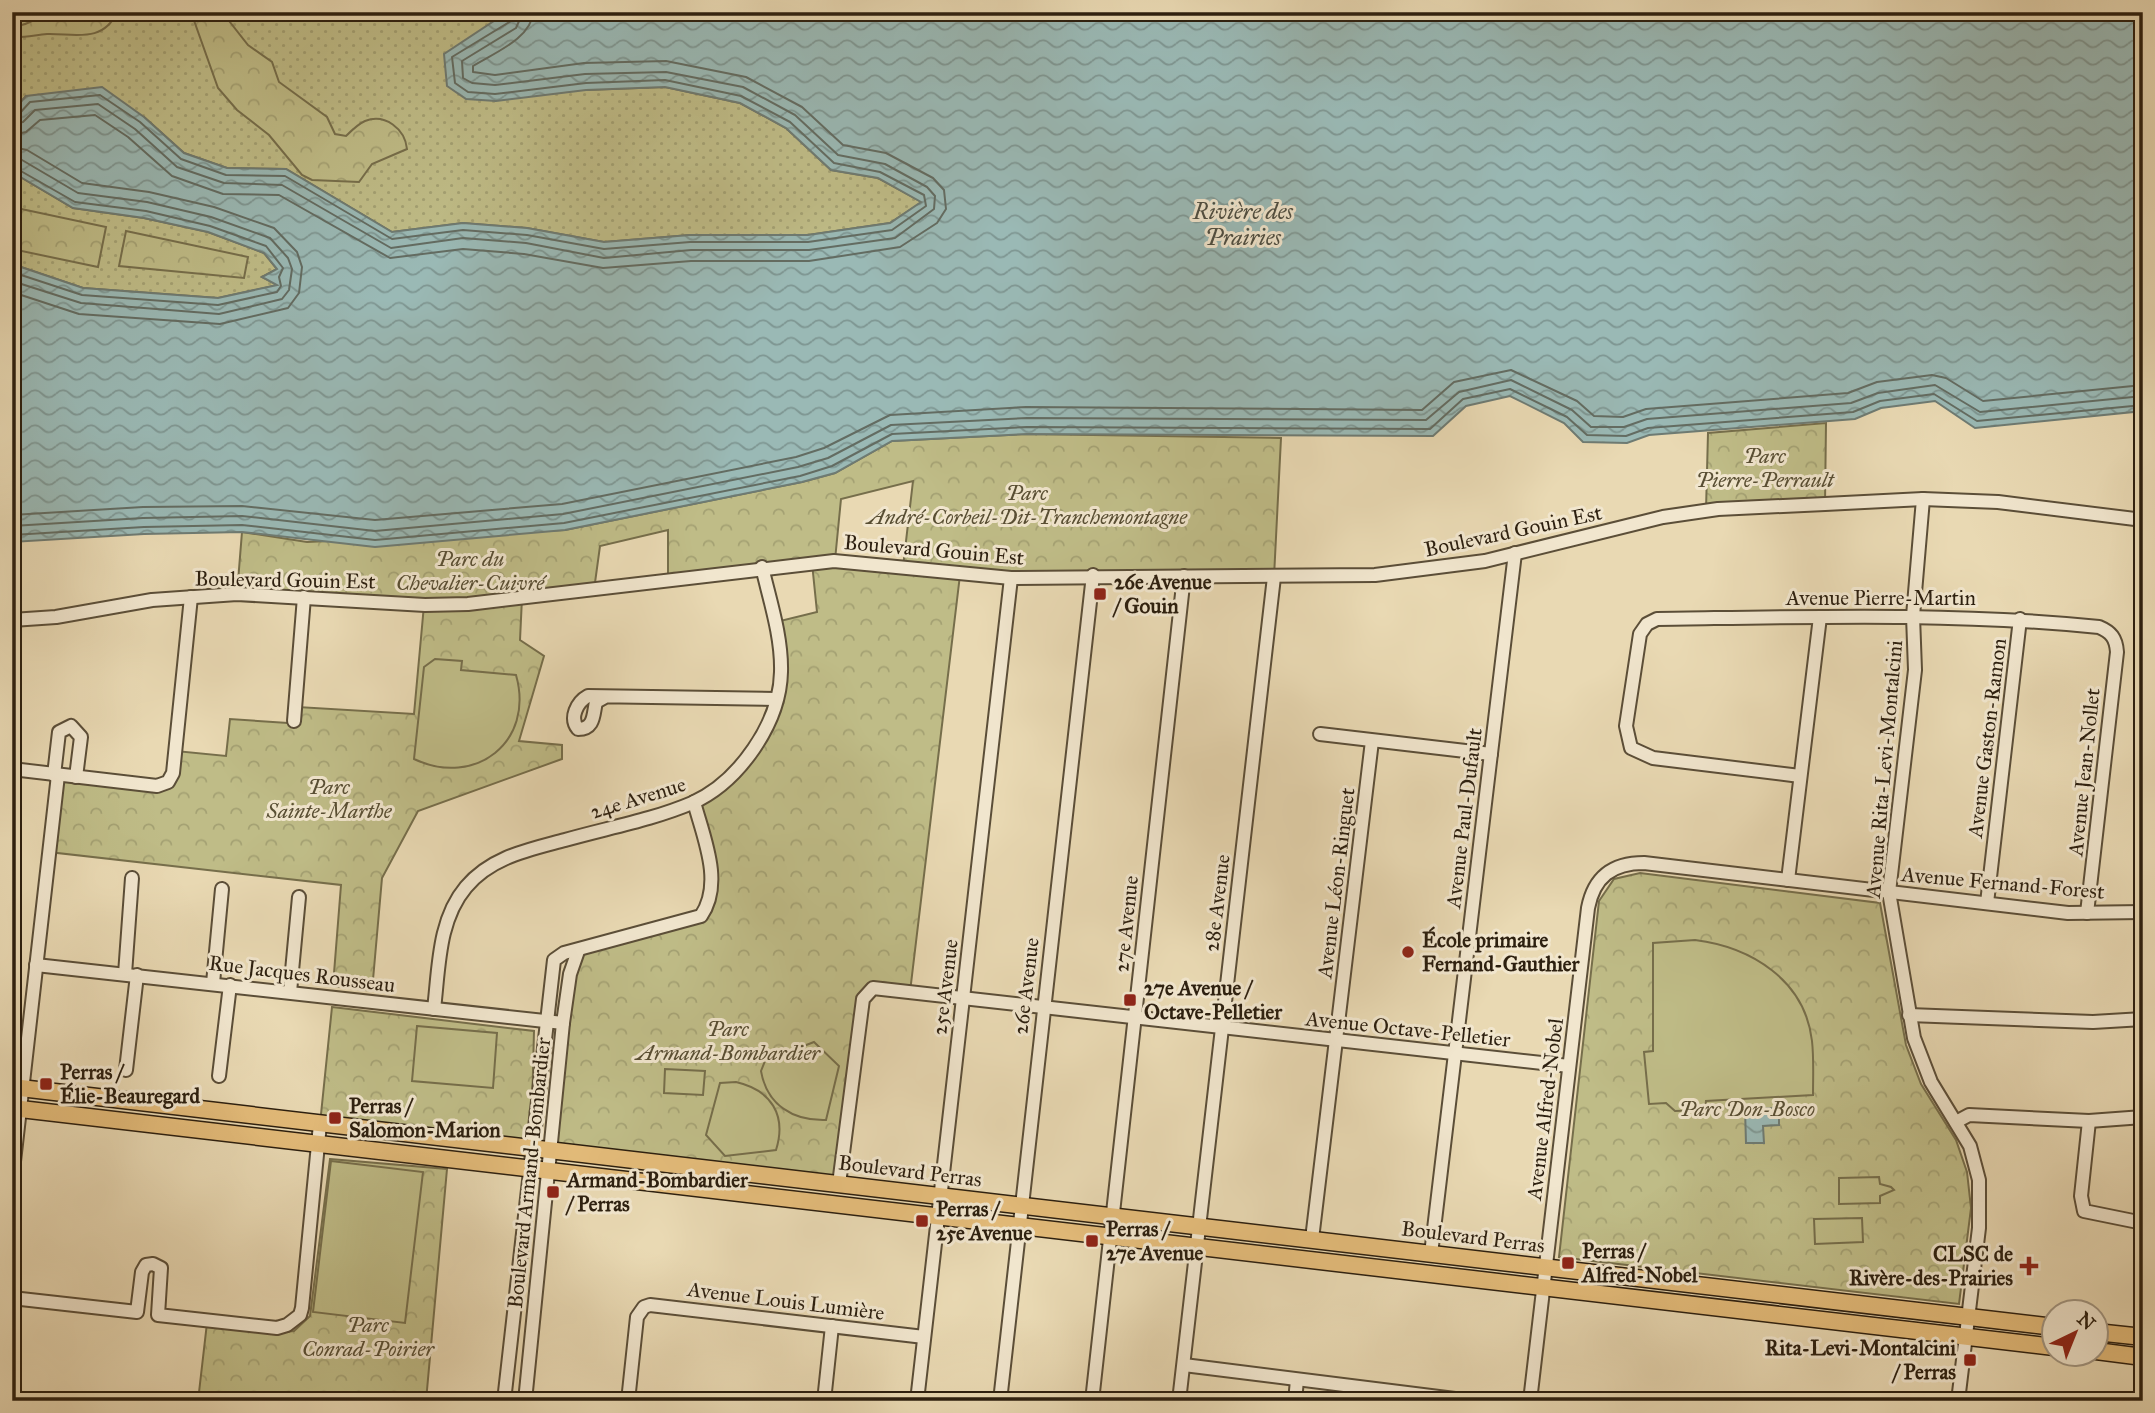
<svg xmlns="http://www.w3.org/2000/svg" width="2155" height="1413" viewBox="0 0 2155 1413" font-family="'IM FELL Great Primer',serif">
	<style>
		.grass { fill: url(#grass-dots); stroke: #766e4b; stroke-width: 2 }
		.park { fill: url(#park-crowns); stroke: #766e4b; stroke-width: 2; fill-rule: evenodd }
		.garden { fill: #bfbc87; stroke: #766e4b; stroke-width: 2 }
		.water { fill: url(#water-waves); stroke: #6e7b73; stroke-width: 2 }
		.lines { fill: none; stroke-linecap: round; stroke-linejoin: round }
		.shore { stroke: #636c62; stroke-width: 2 }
		.minor-casing { stroke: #5b4e38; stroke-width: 16 }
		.major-casing { stroke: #2c1f0f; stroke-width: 19 }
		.minor { stroke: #f1e6ce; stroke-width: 12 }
		.major { stroke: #e4bc7a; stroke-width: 16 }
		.poi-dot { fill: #8f2418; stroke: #f1e6ce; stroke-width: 2.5 }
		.labels { text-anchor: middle; stroke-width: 6; stroke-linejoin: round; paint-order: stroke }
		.park-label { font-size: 21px; font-style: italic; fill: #584e33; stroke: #f1e6ce }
		.street-label { font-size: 21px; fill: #2c1f0f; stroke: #f1e6ce }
		.poi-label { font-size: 21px; font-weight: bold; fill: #2c1f0f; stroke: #f1e6ce; text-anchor: start }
		.water-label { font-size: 23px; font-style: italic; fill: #4d4d41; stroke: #f1e6ce }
	</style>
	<defs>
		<pattern id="grass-dots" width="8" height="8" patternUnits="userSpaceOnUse" patternTransform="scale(1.75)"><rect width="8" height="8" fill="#bfbc87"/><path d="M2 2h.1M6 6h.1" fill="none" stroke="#a4a173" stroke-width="1.8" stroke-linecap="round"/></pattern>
		<pattern id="park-crowns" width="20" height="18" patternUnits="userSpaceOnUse" patternTransform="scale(1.75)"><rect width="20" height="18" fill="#bfbc87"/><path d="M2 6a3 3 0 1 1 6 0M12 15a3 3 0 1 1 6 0" fill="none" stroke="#a4a173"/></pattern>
		<pattern id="water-waves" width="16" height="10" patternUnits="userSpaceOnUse" patternTransform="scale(1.75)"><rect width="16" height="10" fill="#9ab9b5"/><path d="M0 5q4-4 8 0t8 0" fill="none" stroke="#7e9692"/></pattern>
	</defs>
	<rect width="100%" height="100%" fill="#e9d9b3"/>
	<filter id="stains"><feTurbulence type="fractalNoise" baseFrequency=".00286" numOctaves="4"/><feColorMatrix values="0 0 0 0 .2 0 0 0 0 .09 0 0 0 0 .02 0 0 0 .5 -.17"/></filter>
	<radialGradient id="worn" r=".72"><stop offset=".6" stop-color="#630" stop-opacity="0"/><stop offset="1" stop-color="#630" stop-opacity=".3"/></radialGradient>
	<g class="grass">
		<path d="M12 12H520L500 17 586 90 665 87 740 103 786 128 831 170 878 178 922 202 890 223 808 235H690L604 242 527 228 463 223 392 232 286 169 227 168 184 153 144 117 26 96 12 112Z"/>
		<path d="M12 172 73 208 144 218 208 232 264 253 277 269 262 277 278 285 218 298 83 288 12 264Z"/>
	</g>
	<g class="park">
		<path d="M94 12H117C103 44 73 33 47 34 35 35 24 38 12 37V25C24 27 28 22 39 18 58 12 77 25 94 12Z"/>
		<path d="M191 12H222L248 45 272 62 279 82 327 117 335 134 346 136C351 131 358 124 365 121 385 113 405 129 407 149L372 164 359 182 312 180 302 175 269 135 237 110 218 88Z"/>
		<path d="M12 207 106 227 98 267 12 249Z"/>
		<path d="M126 231 248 257 244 278 119 266Z"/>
		<path d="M1826 423 1825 504 1706 510 1708 433Z"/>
		<path d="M1027 434 1281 438 1274 577 960 575 910 992 869 990 839 1184 551 1151 575 957 701 915 710 888 694 802 737 770 776 699V622L817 612 812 563 668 580V530L600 546 594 590 522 598 520 640 544 656 519 741 562 745V759L418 811 382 878 372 991 333 986 341 885 49 852 58 775 163 785 176 751 226 756 230 719 288 723 294 721 298 707 414 714 424 605 237 594 242 532 307 542 565 530 802 482 835 473 892 441ZM913 481 903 567 835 560 841 499Z"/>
		<path d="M1640 873 1880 903 1906 1045 1921 1084 1956 1140 1967 1172 1971 1208 1959 1304 1559 1257 1599 901 1614 879Z"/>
		<path d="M332 1007 534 1031 531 1149 320 1124Z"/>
		<path d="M330 1159 447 1169 426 1401H198L207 1323 274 1333 294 1331 310 1316Z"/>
	</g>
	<g class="garden">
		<path d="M435 659 462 661 461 670 516 675C535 742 475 788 414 759L424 667Z"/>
		<path d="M1695 940C1751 947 1805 980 1812 1041 1814 1059 1813 1077 1813 1095L1706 1101 1705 1110 1675 1111 1666 1103 1649 1104 1644 1052 1653 1051V943Z"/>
		<path d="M417 1026 497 1033 493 1088 412 1081Z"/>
		<path d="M814 1042 839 1066 826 1120C793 1121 767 1105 761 1071L765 1061Z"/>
		<path d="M665 1069 705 1071 703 1095 664 1093Z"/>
		<path d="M736 1082C771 1090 787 1115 776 1150L725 1156 706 1135 720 1083Z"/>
		<path d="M331 1161 423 1172 405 1323 313 1312Z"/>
		<path d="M1879 1177 1880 1184 1891 1187 1894 1190 1880 1196V1203L1839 1204V1178Z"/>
		<path d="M1862 1218 1863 1242 1815 1244 1814 1219Z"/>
	</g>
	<g class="water">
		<path d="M520 12H2143V411L1975 428 1935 401 1881 408 1855 419 1649 435 1627 443 1583 442 1564 423 1510 396 1466 406 1433 436 1027 434 892 441 835 473 802 482 565 530 375 547 242 532 144 534 12 542V264L83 288 218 298 277 285 262 277 277 269 264 253 208 232 144 218 73 208 12 172V112L26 96 102 87 144 117 184 153 227 168 286 169 392 232 463 223 527 228 604 242 690 235H808L890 223 921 202 878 178 831 170 786 128 740 103 665 87 586 90 496 101 466 99 447 86 444 54 500 17Z"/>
		<path d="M1779 1108V1125L1763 1126 1764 1143H1746L1745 1109Z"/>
	</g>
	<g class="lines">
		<g class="shore">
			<path d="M12 116 19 114 30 102 100 95 140 122 181 159 226 175 285 176 392 239 463 230 527 235 604 249 690 242H808L892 230 926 206 924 195 880 172 834 163 790 122 741 96 665 80 586 83 495 94 468 92 455 83 452 57 511 21 514 12"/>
			<path d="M12 124 23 122 35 110 98 104 135 129 177 167 224 183 282 185 391 248 463 238 526 243 604 258 691 250H809L895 238 934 209 935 196 927 187 885 164 838 155 795 115 743 87 666 72 585 74 495 85 472 83 463 78 462 61 516 28 523 12"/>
			<path d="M12 135 26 132 40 120 95 115 128 137 172 176 223 194 279 195 390 258 463 249 524 254 603 268 691 261H809L900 247 937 223 946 209 944 190 933 178 886 153 843 145 802 107 746 77 666 61 584 63 495 75 473 72V66C494 53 532 38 533 12"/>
			<path d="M12 147 27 150 82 183 149 192 214 207 274 228 297 252 302 267 299 293 288 308 220 324 79 314 12 292"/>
			<path d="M12 158 22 160 78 193 147 202 211 217 270 238 288 258 292 269 289 290 282 299 219 314 81 303 12 281"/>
			<path d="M12 166 75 202 146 211 210 226 266 246 283 268 279 277 281 286 277 292 218 305 82 295 12 272"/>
			<path d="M12 515 143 507 242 506 375 520 562 504 796 457 824 448 890 415 1026 407 1422 410 1454 382 1511 370 1577 401 1594 416 1623 417 1646 409 1848 393 1877 382 1932 375 1946 378 1983 401 2143 385"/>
			<path d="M12 526 143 518 242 516 375 531 563 514 798 467 828 458 891 425 1027 418 1426 420 1459 392 1511 380 1572 410 1591 427H1624L1647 419 1851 403 1878 393 1935 385 1980 412 2143 396"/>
			<path d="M12 535 144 527 242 525 375 540 564 523 800 476 832 466 892 434 1027 427 1430 429 1463 399 1510 389 1567 417 1587 435 1626 436 1648 428 1853 412 1880 401 1934 394 1977 421 2143 405"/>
		</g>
		<defs>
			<g id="minor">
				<path d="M1923 499 1913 616 1915 670 1889 892 1914 1038 1931 1082 1970 1146 1979 1180V1228L1958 1401"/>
				<path d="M12 620 56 617 152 600 237 594 425 605 468 604 834 561 1011 578 1375 575 1485 561 1663 517 1718 509 1825 504 1923 499 1998 502 2143 520"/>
				<path d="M605 697 596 702C593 714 595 729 578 729 569 718 577 702 588 696L776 699"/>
				<path d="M294 721 304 597"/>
				<path d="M1320 734 1491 754"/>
				<path d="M12 769 157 786 168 782 173 773 191 597"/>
				<path d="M54 775 59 732 71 726 81 737 76 777"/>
				<path d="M1800 776 1653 758 1631 748 1626 726 1640 634 1647 624 1657 619C1804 617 1952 612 2099 627 2111 632 2116 638 2117 652L2087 913"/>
				<path d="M1788 880 1820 617"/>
				<path d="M1987 903 2020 619"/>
				<path d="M36 965 563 1023"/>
				<path d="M125 974 132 878"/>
				<path d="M213 983 222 889"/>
				<path d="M290 992 299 897"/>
				<path d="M434 1009C439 968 438 920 466 887 491 857 528 850 565 840 607 828 652 820 692 803 739 782 780 723 781 672 782 637 770 601 762 567"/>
				<path d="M1909 1015 2093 1022 2143 1019"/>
				<path d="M126 1070 137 975"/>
				<path d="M219 1076 230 985"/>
				<path d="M2089 1121 2081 1196 2084 1211 2143 1223"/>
				<path d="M1956 1122 1969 1115 2089 1121 2143 1117"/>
				<path d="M12 1179 58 775"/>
				<path d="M839 1184 863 999 873 988 1569 1066"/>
				<path d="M1312 1239 1372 741"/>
				<path d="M1431 1254 1515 553"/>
				<path d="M12 1298 137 1312 142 1272 146 1265 153 1264 161 1268 158 1315 277 1328 287 1325 300 1315 302 1308 320 1124"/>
				<path d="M1184 1365 1471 1401"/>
				<path d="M628 1399 644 1401"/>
				<path d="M504 1401 554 960 564 953 701 916C724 883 703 836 694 802"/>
				<path d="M525 1401 563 1023 570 974 578 951"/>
				<path d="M628 1401 637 1317 644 1307 650 1305 924 1337"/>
				<path d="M824 1401 832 1326"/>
				<path d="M917 1401 1011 578"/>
				<path d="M1000 1401 1093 575"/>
				<path d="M1092 1401 1184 576"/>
				<path d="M1179 1401 1274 577"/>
				<path d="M1295 1401 1297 1380"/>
				<path d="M1530 1401 1588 908C1594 877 1612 863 1644 863L2068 913 2143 912"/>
			</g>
			<g id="major">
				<path d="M12 1087 2054 1327"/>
				<path d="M12 1108 2054 1347"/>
				<path d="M2096 1332 2143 1337"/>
				<path d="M2096 1351 2143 1357"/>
			</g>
		</defs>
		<use href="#minor" class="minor-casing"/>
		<use href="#major" class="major-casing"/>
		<use href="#minor" class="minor"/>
		<use href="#major" class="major"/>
	</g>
	<g class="poi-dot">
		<rect x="1093" y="587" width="14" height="14" rx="3.5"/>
		<circle cx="1408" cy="952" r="7"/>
		<rect x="1123" y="993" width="14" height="14" rx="3.5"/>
		<rect x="39" y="1077" width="14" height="14" rx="3.5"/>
		<rect x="328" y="1111" width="14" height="14" rx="3.5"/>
		<rect x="546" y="1185" width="14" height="14" rx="3.5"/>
		<rect x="915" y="1214" width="14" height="14" rx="3.5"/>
		<rect x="1085" y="1234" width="14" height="14" rx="3.5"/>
		<rect x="1561" y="1256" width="14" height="14" rx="3.5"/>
		<path d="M2025.5 1255.5h7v7h7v7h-7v7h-7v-7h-7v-7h7z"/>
		<rect x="1963" y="1353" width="14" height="14" rx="3.5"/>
	</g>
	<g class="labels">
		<g class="park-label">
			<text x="1765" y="463">Parc<tspan x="1765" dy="24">Pierre-Perrault</tspan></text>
			<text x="1027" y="500">Parc<tspan x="1027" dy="24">André-Corbeil-Dit-Tranchemontagne</tspan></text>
			<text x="470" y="566">Parc du<tspan x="470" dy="24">Chevalier-Cuivré</tspan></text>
			<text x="329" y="794">Parc<tspan x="329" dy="24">Sainte-Marthe</tspan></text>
			<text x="728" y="1036">Parc<tspan x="728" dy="24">Armand-Bombardier</tspan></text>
			<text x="1747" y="1116">Parc Don-Bosco</text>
			<text x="368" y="1332">Parc<tspan x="368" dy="24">Conrad-Poirier</tspan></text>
		</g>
		<g class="street-label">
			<text transform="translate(1513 531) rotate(-12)" y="7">Boulevard Gouin Est</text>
			<text transform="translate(934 550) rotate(5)" y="7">Boulevard Gouin Est</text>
			<text transform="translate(285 580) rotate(1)" y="7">Boulevard Gouin Est</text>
			<text x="1881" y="605">Avenue Pierre-Martin</text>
			<text transform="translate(1987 738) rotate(-83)" y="7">Avenue Gaston-Ramon</text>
			<text transform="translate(1884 769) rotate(-85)" y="7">Avenue Rita-Levi-Montalcini</text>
			<text transform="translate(2084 772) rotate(-84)" y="7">Avenue Jean-Nollet</text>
			<text transform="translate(638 798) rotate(-17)" y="7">24e Avenue</text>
			<text transform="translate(1464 818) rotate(-83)" y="7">Avenue Paul-Dufault</text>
			<text transform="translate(1336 883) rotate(-83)" y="7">Avenue Léon-Ringuet</text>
			<text transform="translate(2003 883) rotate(5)" y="7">Avenue Fernand-Forest</text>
			<text transform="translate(1217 903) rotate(-83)" y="7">28e Avenue</text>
			<text transform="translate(1126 924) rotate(-84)" y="7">27e Avenue</text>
			<text transform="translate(302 974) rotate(7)" y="7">Rue Jacques Rousseau</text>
			<text transform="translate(1026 986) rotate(-83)" y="7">26e Avenue</text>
			<text transform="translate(945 987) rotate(-83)" y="7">25e Avenue</text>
			<text transform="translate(1408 1029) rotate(6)" y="7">Avenue Octave-Pelletier</text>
			<text transform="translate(1545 1109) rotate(-83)" y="7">Avenue Alfred-Nobel</text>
			<text transform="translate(910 1171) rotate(7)" y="7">Boulevard Perras</text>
			<text transform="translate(529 1173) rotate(-84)" y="7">Boulevard Armand-Bombardier</text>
			<text transform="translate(1473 1237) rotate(7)" y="7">Boulevard Perras</text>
			<text transform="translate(786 1301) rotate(7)" y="7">Avenue Louis Lumière</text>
		</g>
		<g class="poi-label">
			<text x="1114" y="589">26e Avenue<tspan x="1114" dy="24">/ Gouin</tspan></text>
			<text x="1422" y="947">École primaire<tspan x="1422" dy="24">Fernand-Gauthier</tspan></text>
			<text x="1144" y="995">27e Avenue /<tspan x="1144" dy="24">Octave-Pelletier</tspan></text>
			<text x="60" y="1079">Perras /<tspan x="60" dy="24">Élie-Beauregard</tspan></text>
			<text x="349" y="1113">Perras /<tspan x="349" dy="24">Salomon-Marion</tspan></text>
			<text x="567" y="1187">Armand-Bombardier<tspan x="567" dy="24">/ Perras</tspan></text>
			<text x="936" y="1216">Perras /<tspan x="936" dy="24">25e Avenue</tspan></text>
			<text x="1106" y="1236">Perras /<tspan x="1106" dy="24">27e Avenue</tspan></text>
			<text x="1582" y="1258">Perras /<tspan x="1582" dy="24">Alfred-Nobel</tspan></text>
			<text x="2013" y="1261" text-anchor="end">CLSC de<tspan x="2013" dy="24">Rivère-des-Prairies</tspan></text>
			<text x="1956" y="1355" text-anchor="end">Rita-Levi-Montalcini<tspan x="1956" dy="24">/ Perras</tspan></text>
		</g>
		<g class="water-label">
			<text x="1243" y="219">Rivière des<tspan x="1243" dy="26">Prairies</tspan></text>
		</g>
	</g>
	<rect width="2155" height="1413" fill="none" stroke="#e9d9b3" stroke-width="42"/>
	<rect x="14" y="14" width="2127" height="1385" fill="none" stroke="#2c1f0f" stroke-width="3.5"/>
	<rect x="21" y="21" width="2113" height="1371" fill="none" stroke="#2c1f0f" stroke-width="2"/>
	<g transform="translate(2075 1333) rotate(43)"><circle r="33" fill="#f1e6ce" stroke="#a29682" stroke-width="2"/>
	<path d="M0-5L12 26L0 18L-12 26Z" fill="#8f2418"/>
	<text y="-10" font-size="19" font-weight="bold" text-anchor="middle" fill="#2c1f0f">N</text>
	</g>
	<rect width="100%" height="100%" filter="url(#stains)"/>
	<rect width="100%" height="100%" fill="url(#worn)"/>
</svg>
